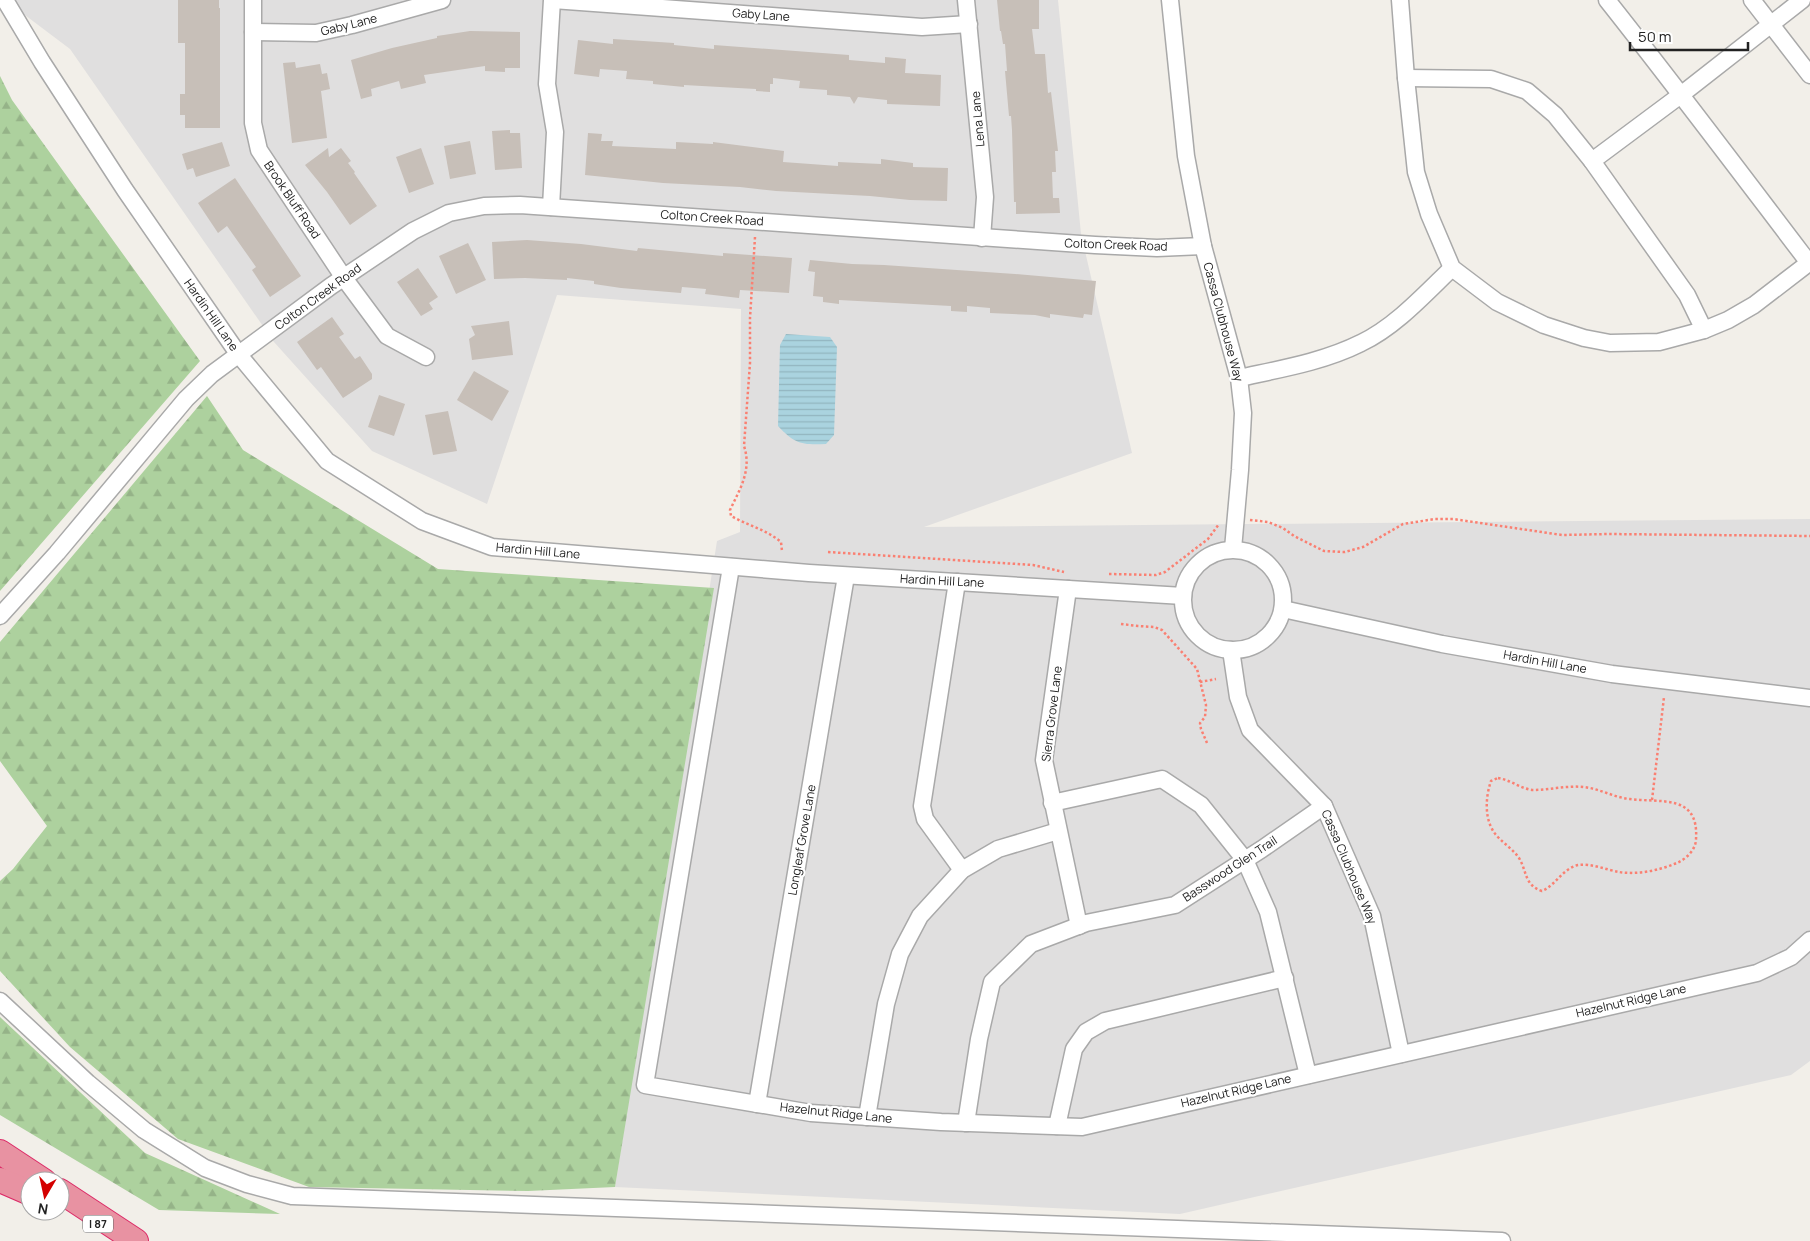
<svg xmlns="http://www.w3.org/2000/svg" width="1810" height="1241" viewBox="0 0 1810 1241" font-family="Manrope,sans-serif">
	<style>
		.residential { fill: #e0dfdf }
		.forest { fill: url(#forest-firs) }
		.water { fill: url(#water-rules) }
		.building { fill: #c7bfb8 }
		.lines { fill: none; stroke-linecap: round; stroke-linejoin: round }
		.minor-casing { stroke: #a9a9a9; stroke-width: 19 }
		.highway-casing { stroke: #dc2a67; stroke-width: 26 }
		.path { stroke: #fa8072; stroke-width: 2.5; stroke-dasharray: 2.5 2.5; stroke-linecap: butt }
		.minor { stroke: #fff; stroke-width: 16 }
		.highway { stroke: #e892a2; stroke-width: 24 }
		.labels { text-anchor: middle; stroke-width: 4.5; stroke-linejoin: round; paint-order: stroke }
		.shield { fill: #fff; stroke: #646464; stroke-width: 1 }
		.shield-label { font-size: 11px; font-weight: bold; fill: #222 }
		.street-label { font-size: 12px; fill: #222; stroke: #fff }
	</style>
	<defs>
		<pattern id="forest-firs" width="22" height="20" patternUnits="userSpaceOnUse" patternTransform="scale(1.25)"><rect width="22" height="20" fill="#add19e"/><path d="M5 1l3.5 6h-7zM16 11l3.5 6h-7z" fill="#95b388"/></pattern>
		<pattern id="water-rules" width="6" height="5" patternUnits="userSpaceOnUse" patternTransform="scale(1.25)"><rect width="6" height="5" fill="#aad3df"/><path d="M0 2.5h6" fill="none" stroke="#92b5bf"/></pattern>
	</defs>
	<rect width="100%" height="100%" fill="#f2efe9"/>
	<path class="residential" d="M5 0H1058L1081 234 1132 453 924 527 1810 519V1061L1791 1075 1180 1214 615 1187 717 541 740 532 741 309 557 295 487 504 372 451 274 342 70 49Z"/>
	<g class="forest">
		<path d="M0 76 12 100 200 361 0 591Z"/>
		<path d="M207 396 243 450 438 569 714 588 615 1187 528 1191 309 1187 178 1139 70 1047 0 971V881L13 869 47 826 0 761V642Z"/>
		<path d="M0 1017 145 1153 280 1214 159 1210 0 1115Z"/>
	</g>
	<path class="water" d="M786 334 830 337 837 347 834 435 826 444C801 445 795 444 778 426L780 345Z"/>
	<g class="building">
		<path d="M178 0H219V8H220V128H185V115H180V94H185V43H178Z"/>
		<path d="M997 0H1039V29H1032L1035 54H1045L1048 93 1051 92 1058 151H1055L1056 172H1052L1053 198H1059L1060 213 1016 214V202H1014L1012 130 1011 116H1009L1005 71H1007L1005 44H1003L1001 31H1000Z"/>
		<path d="M470 31 520 32V68H505V72L485 71V66L424 75 426 83 401 89 399 81 371 89 372 96 361 99 351 60 392 48 437 38V36Z"/>
		<path d="M613 39 674 43V45L714 49V45L849 55V60L885 63V57L906 59 905 73 941 75 940 106 887 104V100L858 97 854 104 850 97 827 95V90L799 88 800 81 773 78V84H770V92L756 91V89L684 85V87L653 84V81L626 79 627 71 600 69 599 77 574 74 578 40 613 44Z"/>
		<path d="M295 62 296 68 320 64 322 74 327 73 330 89 321 91 327 138 292 143 283 63Z"/>
		<path d="M510 130V133H520L522 168 495 170 492 131Z"/>
		<path d="M588 133 602 134 601 141H613L612 146 676 149V142L713 144V142L784 151 783 162 838 166V162L881 164V159L913 163V167L948 168 947 201 910 200 870 196 776 191 740 187 663 183 585 175Z"/>
		<path d="M470 141 476 174 450 179 444 146Z"/>
		<path d="M222 142 230 166 196 177 193 168 187 170 182 154Z"/>
		<path d="M328 148 329 157 341 148 351 161 348 163 355 172 354 173 377 206 350 225 327 192 305 165Z"/>
		<path d="M421 148 434 184 409 193 396 157Z"/>
		<path d="M235 178 301 276 270 297 252 270 256 267 227 226 218 233 198 203Z"/>
		<path d="M527 240 581 244 637 251 638 248 723 256V253L792 258 789 293 740 290 739 298 705 294 706 289 682 287 681 293 621 288 594 284V281L567 278V280L525 278 494 279 492 242Z"/>
		<path d="M468 243 486 280 456 294 439 256Z"/>
		<path d="M810 260 852 264 884 265 1015 274 1096 281 1092 315 1084 314 1083 318 1050 314V318L1035 315 990 313V308L967 306V312L951 311V306L839 300V304L823 302V297L813 296 815 272 808 271Z"/>
		<path d="M418 268 438 297 429 303 433 309 421 316 397 282Z"/>
		<path d="M332 317 344 334 339 337 355 359 360 356 372 374V379L343 398 321 367 317 370 297 342Z"/>
		<path d="M509 321 513 355 472 360 469 339 475 335 471 326Z"/>
		<path d="M474 371 509 391 492 421 457 400Z"/>
		<path d="M379 395 405 404 394 436 368 427Z"/>
		<path d="M448 411 457 451 433 455 425 415Z"/>
	</g>
	<g class="lines">
		<defs>
			<g id="minor">
				<path d="M5 0 42 62 125 190 239 355 327 461 422 521 492 547 809 573 1183 596"/>
				<path d="M253 0V123L259 150 344 278 387 336 426 357"/>
				<path d="M553 0 922 27 969 24"/>
				<path d="M966 0 985 197 982 238"/>
				<path d="M1170 0 1186 156 1203 246 1239 378 1243 413 1240 470 1233 549"/>
				<path d="M1400 0 1406 78 1416 172 1429 214 1452 268 1497 302 1544 325 1584 338 1610 343 1659 342 1704 330 1728 320 1754 305 1810 262"/>
				<path d="M1607 0C1676 87 1742 175 1809 263"/>
				<path d="M1752 0 1810 75"/>
				<path d="M253 32 316 33 352 25 442 0"/>
				<path d="M1406 78 1491 79 1527 91 1555 115 1592 161 1687 295 1704 330"/>
				<path d="M1592 161 1682 94 1802 0"/>
				<path d="M551 207 555 132 547 84 552 0"/>
				<path d="M1239 378C1280 369 1323 362 1361 343 1395 327 1425 294 1452 268"/>
				<circle cx="1233" cy="600" r="50"/>
				<path d="M731 567 645 1085 811 1113 941 1122 1082 1127 1757 973 1791 957 1810 940"/>
				<path d="M957 582 922 806 925 819 962 870"/>
				<path d="M1068 589 1044 760 1079 926"/>
				<path d="M1283 609 1442 644 1612 674 1810 698"/>
				<path d="M0 616 57 553 186 399 212 374 331 286 413 231 449 213 484 206 520 205 1095 245 1157 248 1203 246"/>
				<path d="M1231 650 1238 697 1250 730 1324 806 1372 916 1401 1054"/>
				<path d="M1052 803 1162 779 1201 805 1245 860 1268 912 1308 1075"/>
				<path d="M0 1001 88 1083 144 1130 205 1168 247 1184 292 1196 1502 1241"/>
				<path d="M757 1104 846 576"/>
				<path d="M867 1117 886 1004 900 954 920 916 962 870 998 849 1058 831"/>
				<path d="M966 1123 979 1039 992 982 1031 944 1086 923 1175 905 1262 849 1324 806"/>
				<path d="M1057 1126 1074 1049 1086 1032 1105 1021 1285 978"/>
			</g>
			<g id="highway">
				<path d="M0 1152 44 1181"/>
				<path d="M0 1180 30 1193"/>
				<path d="M60 1191 136 1241"/>
			</g>
		</defs>
		<use href="#minor" class="minor-casing"/>
		<use href="#highway" class="highway-casing"/>
		<g class="path">
			<path d="M755 237 750 318V363L744 446C752 470 740 489 730 510L731 516C747 525 767 530 781 542L782 551"/>
			<path d="M1250 520 1268 522 1283 528 1294 536 1324 551 1345 552 1363 547 1403 524 1435 519H1453L1562 535 1608 534 1810 536"/>
			<path d="M828 552 1033 565 1064 572"/>
			<path d="M1109 574 1156 575 1165 572 1208 539 1219 524"/>
			<path d="M1121 624 1138 626 1154 627 1162 630 1197 669 1206 705 1205 717 1200 723 1201 729 1207 743"/>
			<path d="M1200 682 1216 679"/>
			<path d="M1498 778C1511 780 1521 789 1533 790 1552 790 1571 784 1590 788 1604 791 1617 798 1630 799 1662 803 1699 794 1696 839 1696 849 1687 858 1679 862 1661 870 1639 875 1619 872 1607 870 1591 863 1578 865 1562 869 1556 885 1542 891 1524 885 1527 871 1519 858 1513 849 1504 844 1497 836 1484 822 1485 798 1491 781Z"/>
			<path d="M1652 800 1664 697"/>
		</g>
		<use href="#minor" class="minor"/>
		<use href="#highway" class="highway"/>
	</g>
	<g class="labels">
		<rect class="shield" x="83" y="1215.5" width="30" height="17" rx="4"/>
		<g class="shield-label">
			<text x="98" y="1228">I 87</text>
		</g>
		<g class="street-label">
			<text transform="translate(761 15) rotate(4)" y="4">Gaby Lane</text>
			<text transform="translate(349 25) rotate(-14)" y="4">Gaby Lane</text>
			<text transform="translate(978 119) rotate(-95)" y="4">Lena Lane</text>
			<text transform="translate(292 200) rotate(56)" y="4">Brook Bluff Road</text>
			<text transform="translate(712 218) rotate(4)" y="4">Colton Creek Road</text>
			<text transform="translate(1116 245) rotate(2)" y="4">Colton Creek Road</text>
			<text transform="translate(318 297) rotate(-36)" y="4">Colton Creek Road</text>
			<text transform="translate(211 315) rotate(55)" y="4">Hardin Hill Lane</text>
			<text transform="translate(1223 322) rotate(75)" y="4">Cassa Clubhouse Way</text>
			<text transform="translate(538 551) rotate(5)" y="4">Hardin Hill Lane</text>
			<text transform="translate(942 581) rotate(3)" y="4">Hardin Hill Lane</text>
			<text transform="translate(1545 662) rotate(10)" y="4">Hardin Hill Lane</text>
			<text transform="translate(1052 714) rotate(-83)" y="4">Sierra Grove Lane</text>
			<text transform="translate(802 840) rotate(-80)" y="4">Longleaf Grove Lane</text>
			<text transform="translate(1349 867) rotate(67)" y="4">Cassa Clubhouse Way</text>
			<text transform="translate(1230 869) rotate(-33)" y="4">Basswood Glen Trail</text>
			<text transform="translate(1631 1001) rotate(-13)" y="4">Hazelnut Ridge Lane</text>
			<text transform="translate(1236 1091) rotate(-13)" y="4">Hazelnut Ridge Lane</text>
			<text transform="translate(836 1113) rotate(6)" y="4">Hazelnut Ridge Lane</text>
		</g>
	</g>
	<g transform="translate(45 1196) rotate(189)"><circle r="24" fill="#ffffff" stroke="#a7a7a7"/>
	<path d="M0-4L9 19L0 12L-9 19Z" fill="#d40000"/>
	<text y="-8" font-size="14" font-weight="bold" text-anchor="middle" fill="#222222">N</text>
	</g>
	<path d="M1630 42v8h118v-8" fill="none" stroke="#222222" stroke-width="2.5"/>
	<text x="1638" y="42" font-size="15" fill="#222222" stroke="#ffffff" stroke-width="4" paint-order="stroke">50 m</text>
</svg>
